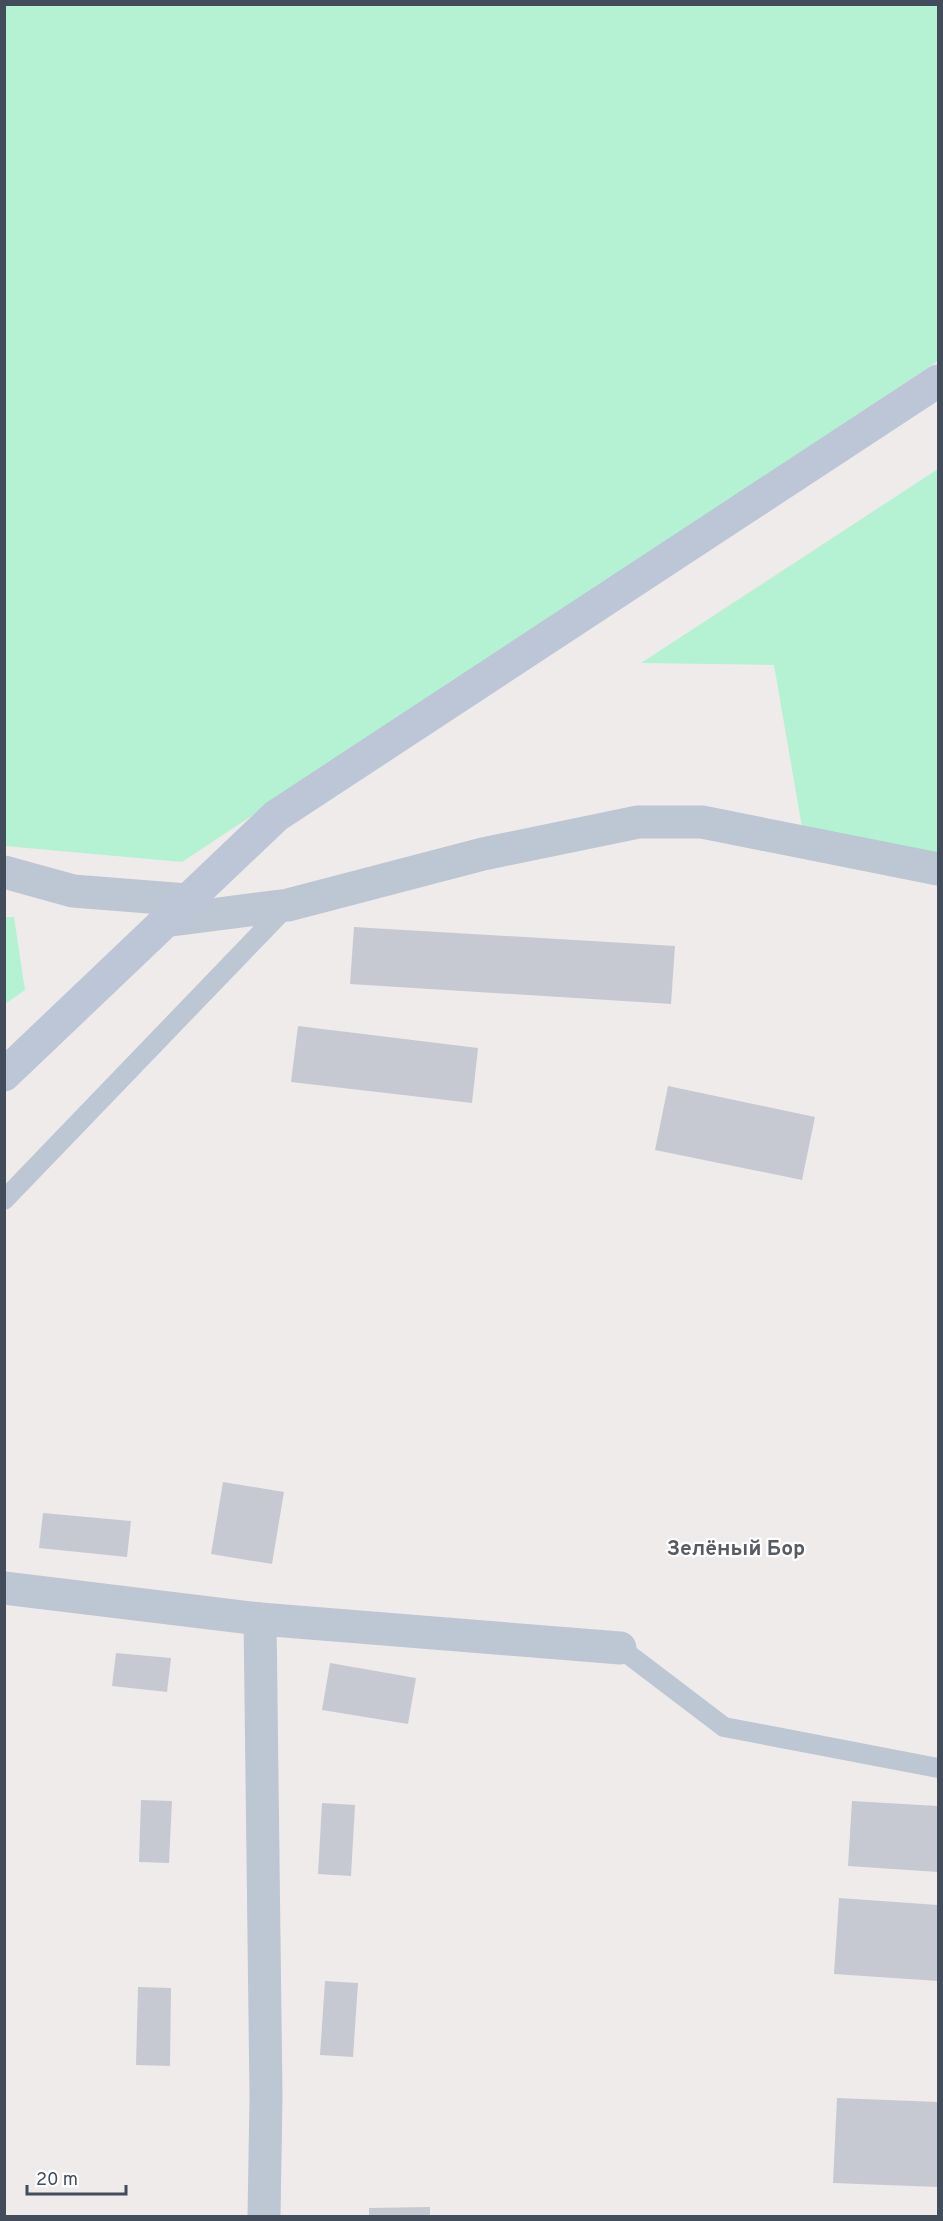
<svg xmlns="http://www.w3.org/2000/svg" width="943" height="2221" viewBox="0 0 943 2221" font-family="Overpass,sans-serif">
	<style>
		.green { fill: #b4f2d3 }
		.building { fill: #c7c9d2 }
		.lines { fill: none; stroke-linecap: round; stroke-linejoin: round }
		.lane { stroke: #bdc6d3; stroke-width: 20 }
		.street { stroke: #bdc6d3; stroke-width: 33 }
		.secondary { stroke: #bcc6d7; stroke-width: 33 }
		.labels { text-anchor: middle; stroke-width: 4.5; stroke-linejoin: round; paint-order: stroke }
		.quarter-label { font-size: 21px; font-weight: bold; fill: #585b61; stroke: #fff }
	</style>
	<rect width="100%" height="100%" fill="#efebeb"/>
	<g class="green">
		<path d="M4 5H938V361L182 862 5 846Z"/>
		<path d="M938 469V862L803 833 774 665 641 663Z"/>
		<path d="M5 917H14L25 990 5 1004Z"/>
	</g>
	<g class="building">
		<path d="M354 927 675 946 671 1004 350 984Z"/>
		<path d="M298 1026 478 1048 472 1103 291 1082Z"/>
		<path d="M668 1086 815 1117 802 1180 655 1150Z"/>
		<path d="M223 1482 284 1492 272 1564 211 1554Z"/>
		<path d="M43 1513 131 1521 127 1557 39 1548Z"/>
		<path d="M116 1653 171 1658 167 1692 112 1686Z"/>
		<path d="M330 1663 416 1678 408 1724 322 1710Z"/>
		<path d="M141 1800 172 1801 169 1863 139 1862Z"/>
		<path d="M852 1801 938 1806V1872L848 1866Z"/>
		<path d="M322 1803 355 1805 351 1876 318 1874Z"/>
		<path d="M839 1898 938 1905V1981L834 1974Z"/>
		<path d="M325 1981 358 1983 353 2057 320 2055Z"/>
		<path d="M138 1987 171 1988 170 2066 136 2065Z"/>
		<path d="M837 2098 938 2102V2187L833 2183Z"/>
		<path d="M430 2207V2216H369V2208Z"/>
	</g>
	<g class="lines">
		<g class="lane">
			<path d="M4 1200 288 905"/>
			<path d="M620 1648 724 1727 938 1768"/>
		</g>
		<g class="street">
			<path d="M4 872 73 891 187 900"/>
			<path d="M164 921 288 905 483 854 638 822H702L938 869"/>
			<path d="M4 1588 260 1619 620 1648"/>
			<path d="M260 1619 266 2097 264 2216"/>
		</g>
		<path class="secondary" d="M4 1075 276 816 938 381"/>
	</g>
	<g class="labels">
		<g class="quarter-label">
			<text x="736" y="1555">Зелёный Бор</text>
		</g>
	</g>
	<rect width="943" height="2221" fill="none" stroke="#424c5a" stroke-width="12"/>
	<path d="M27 2185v9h99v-9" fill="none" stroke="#424c5a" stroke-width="3"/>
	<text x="36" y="2185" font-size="18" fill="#424c5a" stroke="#ffffff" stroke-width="4.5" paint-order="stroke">20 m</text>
</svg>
